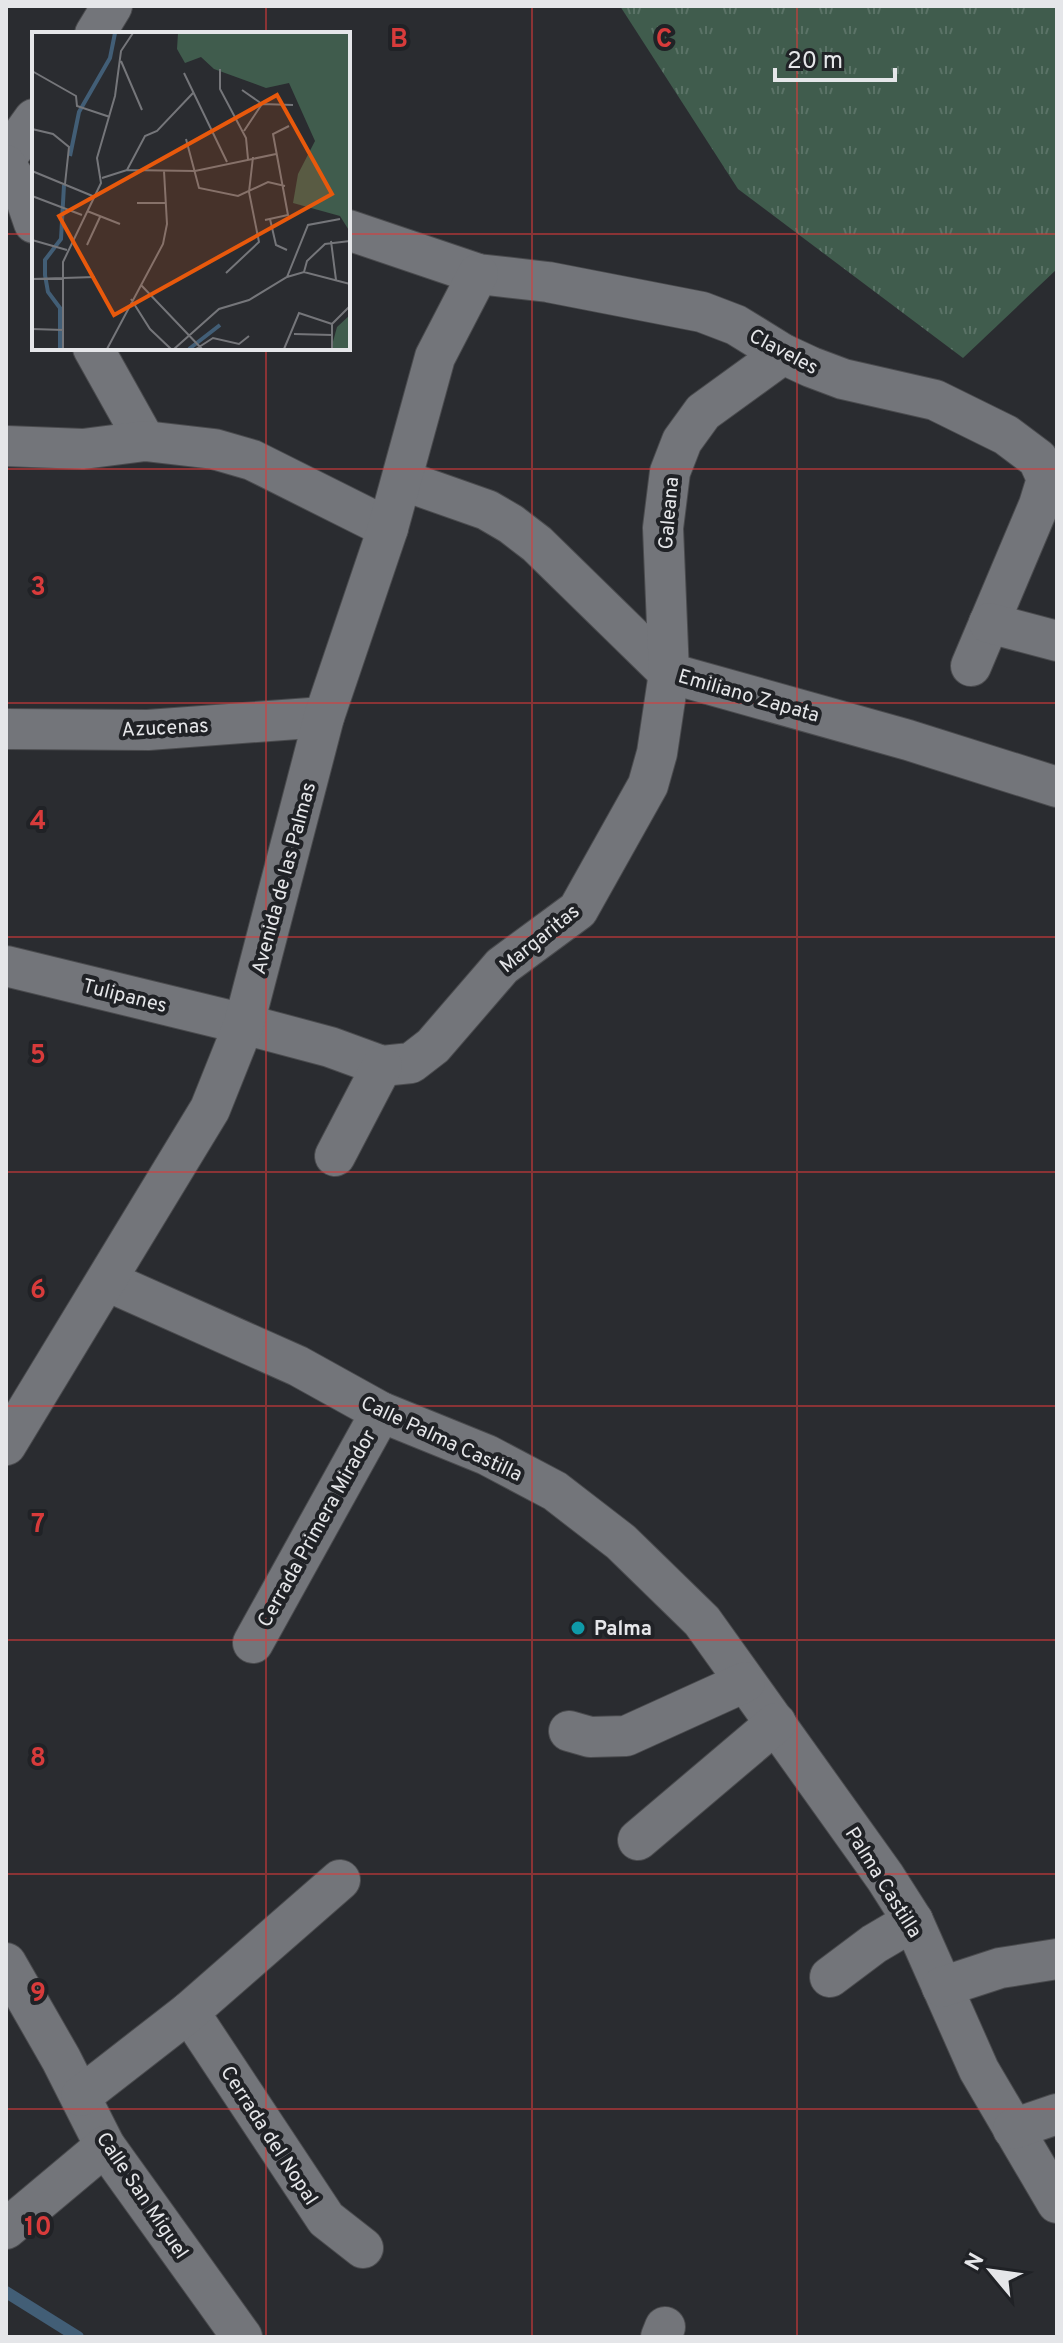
<svg xmlns="http://www.w3.org/2000/svg" width="1063" height="2343" viewBox="0 0 1063 2343" font-family="Overpass,sans-serif">
	<style>
		.grass { fill: url(#grass-tufts) }
		.lines { fill: none; stroke-linecap: round; stroke-linejoin: round }
		.stream { stroke: #425e76; stroke-width: 12 }
		.minor-casing { stroke: #4a4b4e; stroke-width: 42 }
		.minor { stroke: #73757a; stroke-width: 40 }
		.grid { fill: none; stroke: #d83b3b; stroke-width: 2; stroke-opacity: 0.55 }
		.culture-dot { fill: #0f9aa8; stroke: #202226; stroke-width: 3 }
		.labels { text-anchor: middle; stroke-width: 8; stroke-linejoin: round; paint-order: stroke }
		.street-label { font-size: 20px; fill: #e5e6e9; stroke: #202226 }
		.poi-label { font-size: 20px; font-weight: bold; fill: #e5e6e9; stroke: #202226; text-anchor: start }
		.inset-river { fill: none; stroke: #425e76; stroke-width: 4 }
		.inset-road { fill: none; stroke: #75767a; stroke-width: 2 }
		.view { fill: #e8590c; fill-opacity: 0.15; stroke: #e8590c; stroke-width: 4 }
		.inset-edge { fill: none; stroke: #e5e6e9; stroke-width: 4 }
		.grid-label { font-size: 26px; text-anchor: middle; font-weight: bold; fill: #d83b3b; stroke: #202226; stroke-width: 8; stroke-linejoin: round; paint-order: stroke }
	</style>
	<defs>
		<pattern id="grass-tufts" width="24" height="20" patternUnits="userSpaceOnUse" patternTransform="scale(2)"><rect width="24" height="20" fill="#405c4d"/><path d="M3 7l-1-3M5 7V3M7 7l1-3M15 17l-1-3M17 17v-4M19 17l1-3" fill="none" stroke="#5b7367"/></pattern>
	</defs>
	<rect width="100%" height="100%" fill="#2a2c30"/>
	<path class="grass" d="M620 6H1057V269L963 358 738 189Z"/>
	<g class="lines">
		<path class="stream" d="M6 2292 78 2337"/>
		<defs>
			<g id="minor">
				<path d="M95 34 112 6"/>
				<path d="M6 158 34 119"/>
				<path d="M6 165 24 194 34 223"/>
				<path d="M348 230 478 274 548 282 702 312 736 325 783 354 811 367 843 379 935 400 1006 435 1038 459 1047 479 1039 505 971 666"/>
				<path d="M93 348 145 441"/>
				<path d="M6 446 83 449 145 441 214 449 252 460 388 528"/>
				<path d="M402 480 487 510 511 524 537 544 669 673 908 740 1057 787"/>
				<path d="M989 623 1057 641"/>
				<path d="M6 729 148 730 324 717"/>
				<path d="M6 966 244 1024 330 1047 382 1066 411 1063 433 1046 502 966 578 910 648 785 657 753 669 673 663 528 670 472 682 441 703 412 783 354"/>
				<path d="M335 1156 382 1066"/>
				<path d="M107 1281 298 1366 381 1412 487 1455 555 1491 621 1542 702 1621 885 1877 913 1921 979 2070 1057 2203"/>
				<path d="M6 1445 210 1109 244 1024 324 717 388 528 435 357 478 274"/>
				<path d="M253 1643 381 1412"/>
				<path d="M569 1731 590 1737 626 1736 745 1682"/>
				<path d="M638 1840 776 1723"/>
				<path d="M6 1963 61 2059 105 2146 242 2337"/>
				<path d="M830 1977 874 1944 913 1921"/>
				<path d="M942 1987 1000 1968 1057 1959"/>
				<path d="M189 2012 326 2219 363 2248"/>
				<path d="M81 2096 189 2012 340 1880"/>
				<path d="M1013 2129 1057 2114"/>
				<path d="M6 2229 105 2146"/>
				<path d="M661 2337 665 2327"/>
			</g>
		</defs>
		<use href="#minor" class="minor-casing"/>
		<use href="#minor" class="minor"/>
	</g>
	<path class="grid" d="M266 6V34M532 6V2337M797 6V2337M6 234H34M348 234H1057M266 348V2337M6 469H1057M6 703H1057M6 937H1057M6 1172H1057M6 1406H1057M6 1640H1057M6 1874H1057M6 2109H1057"/>
	<circle class="culture-dot" cx="578" cy="1628" r="8"/>
	<g class="labels">
		<g class="street-label">
			<text transform="translate(784 351) rotate(28)" y="7">Claveles</text>
			<text transform="translate(668 513) rotate(-85)" y="7">Galeana</text>
			<text transform="translate(749 695) rotate(16)" y="7">Emiliano Zapata</text>
			<text transform="translate(165 727) rotate(-3)" y="7">Azucenas</text>
			<text transform="translate(283 878) rotate(-75)" y="7">Avenida de las Palmas</text>
			<text transform="translate(539 938) rotate(-39)" y="7">Margaritas</text>
			<text transform="translate(125 995) rotate(14)" y="7">Tulipanes</text>
			<text transform="translate(442 1438) rotate(25)" y="7">Calle Palma Castilla</text>
			<text transform="translate(316 1528) rotate(-61)" y="7">Cerrada Primera Mirador</text>
			<text transform="translate(884 1882) rotate(58)" y="7">Palma Castilla</text>
			<text transform="translate(270 2135) rotate(57)" y="7">Cerrada del Nopal</text>
			<text transform="translate(143 2195) rotate(56)" y="7">Calle San Miguel</text>
		</g>
		<g class="poi-label">
			<text x="594" y="1635">Palma</text>
		</g>
	</g>
	<g transform="translate(32 32)">
		<rect width="318" height="318" fill="#2a2c30"/>
		<path d="M146 1H318V200L308 184 261 171 266 142 283 109 257 51 234 56 182 37 169 25 153 31 145 17ZM318 283V317H299L305 295Z" fill="#405c4d"/>
		<path class="inset-river" d="M38 124 47 80 78 26 83 1M28 317V276L16 260 13 243V228L29 207 32 153M157 317 188 293"/>
		<path class="inset-road" d="M89 29 110 78M188 37V57L214 106 216 127M0 39 44 64 45 74 78 85M152 41 195 130M210 58 230 72M0 97 21 102 37 115 33 152M212 99 230 72 261 73M154 107 167 156 206 164 236 150 253 154M95 138 113 104 125 99 161 61M0 139 63 165M70 146 95 138 163 139 244 122M0 164 50 183M105 171H133M55 179 88 192M238 187 244 213 255 218M233 188 256 183 241 102 257 94M0 208 35 218M299 209 304 248M55 213 68 185M272 240 275 229 293 212 318 209M194 241 227 210 217 160 221 125M255 245 276 193 308 187M0 247 63 245M109 253 170 317M99 267 118 297 139 317M0 297 32 298M262 302 300 303M31 317V230L69 151 65 126 83 64 89 19 101 1M75 317 131 212 135 192 132 139M142 317 187 277 217 268 255 245 272 240 318 252M164 317 181 306 207 312 217 304M252 317 267 281 300 292M300 317V292L318 274"/>
		<path class="view" d="M245 63 300 162 82 283 27 184Z"/>
		<rect width="318" height="318" class="inset-edge"/>
	</g>
	<g class="grid-label">
		<text x="399" y="47">B</text>
		<text x="664" y="47">C</text>
		<text x="38" y="595">3</text>
		<text x="38" y="829">4</text>
		<text x="38" y="1063">5</text>
		<text x="38" y="1298">6</text>
		<text x="38" y="1532">7</text>
		<text x="38" y="1766">8</text>
		<text x="38" y="2001">9</text>
		<text x="38" y="2235">10</text>
	</g>
	<rect width="1063" height="2343" fill="none" stroke="#e5e6e9" stroke-width="16"/>
	<g transform="translate(991 2271) rotate(299)" stroke="#202226" stroke-width="6" paint-order="stroke">
	<path d="M0-6L14 30L0 20L-14 30Z" fill="#e5e6e9"/>
	<text y="-12" font-size="22" font-weight="bold" text-anchor="middle" fill="#e5e6e9">N</text>
	</g>
	<path d="M775 68v12h120v-12" fill="none" stroke="#e5e6e9" stroke-width="4"/>
	<text x="787" y="68" font-size="24" fill="#e5e6e9" stroke="#202226" stroke-width="6" paint-order="stroke">20 m</text>
</svg>
